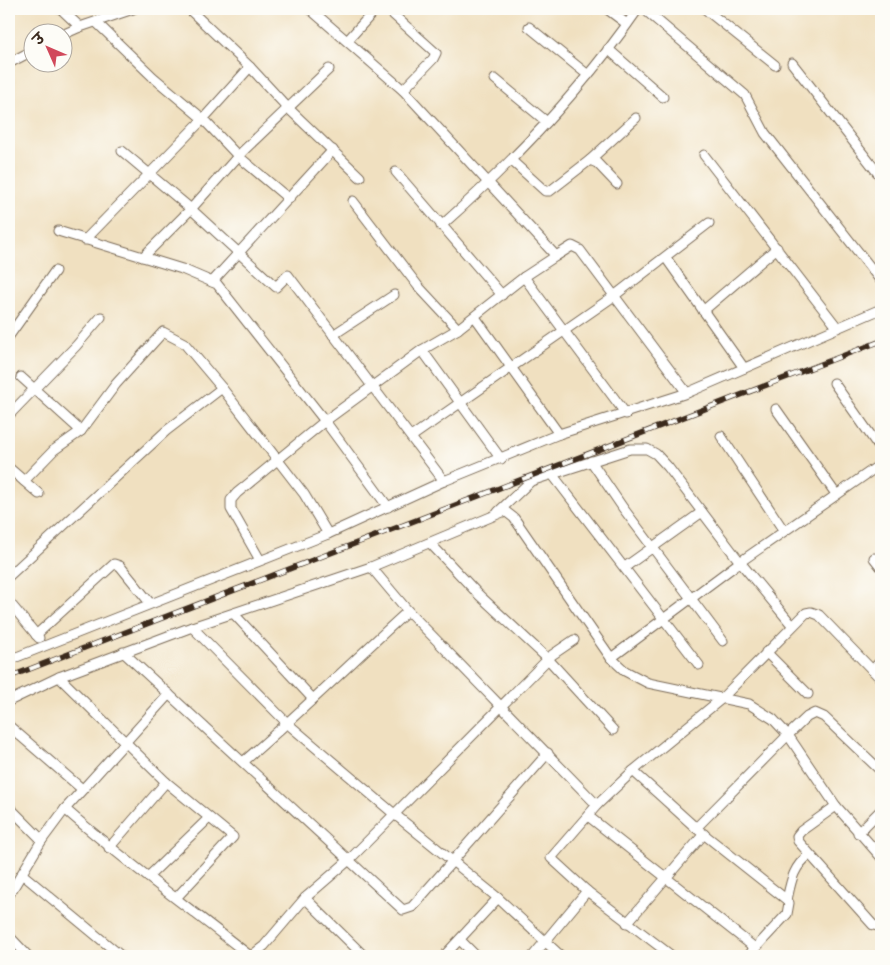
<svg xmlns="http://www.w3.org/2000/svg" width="890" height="965" viewBox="0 0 890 965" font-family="Sriracha,'Playpen Sans Deva',sans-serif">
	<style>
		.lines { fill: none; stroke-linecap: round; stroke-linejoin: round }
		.street-casing { stroke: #7a6a57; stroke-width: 11 }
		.street { stroke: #fff; stroke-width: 9 }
		.rail-casing { stroke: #3b2a1e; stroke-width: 5.5 }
		.rail { stroke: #fdfcf7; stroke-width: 4; stroke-dasharray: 11; stroke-linecap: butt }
	</style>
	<rect width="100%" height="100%" fill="#fdfcf7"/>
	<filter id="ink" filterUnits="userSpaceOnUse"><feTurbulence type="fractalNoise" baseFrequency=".02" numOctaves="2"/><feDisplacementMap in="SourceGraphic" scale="10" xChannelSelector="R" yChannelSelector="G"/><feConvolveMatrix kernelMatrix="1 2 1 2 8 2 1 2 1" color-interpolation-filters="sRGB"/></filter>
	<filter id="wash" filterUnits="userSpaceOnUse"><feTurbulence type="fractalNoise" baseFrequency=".0096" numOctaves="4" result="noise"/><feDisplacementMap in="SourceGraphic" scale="20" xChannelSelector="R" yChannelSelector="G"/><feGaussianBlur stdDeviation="1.12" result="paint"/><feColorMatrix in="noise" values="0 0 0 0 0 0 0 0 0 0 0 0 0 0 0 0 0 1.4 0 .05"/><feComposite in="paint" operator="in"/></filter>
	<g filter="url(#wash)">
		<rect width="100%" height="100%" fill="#f0e0c0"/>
	</g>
	<g filter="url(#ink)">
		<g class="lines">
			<defs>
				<g id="street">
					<path d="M61 9 80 27"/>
					<path d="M387 9 436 53 433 59 403 90"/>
					<path d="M607 9 627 24"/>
					<path d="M644 9 745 95 765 133 881 281"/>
					<path d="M705 9 775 65"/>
					<path d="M96 22 153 77 203 119 238 156 289 199"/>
					<path d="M529 27 588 75"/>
					<path d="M62 35 80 27 133 9"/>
					<path d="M348 40 376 9"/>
					<path d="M608 49 663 97"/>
					<path d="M9 63 32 51"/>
					<path d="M792 63 881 177"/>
					<path d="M250 67 287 107 360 177"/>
					<path d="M329 69 241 153 191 209 276 287 288 275 444 481"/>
					<path d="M495 79 547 122"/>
					<path d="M122 151 191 209 143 257"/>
					<path d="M704 155 837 327"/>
					<path d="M590 160 636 118"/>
					<path d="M512 161 545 191H550L590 160 597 163 617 184"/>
					<path d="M396 172 502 295"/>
					<path d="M353 201 418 286 458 329"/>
					<path d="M441 226C514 161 582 90 638 9"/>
					<path d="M58 231 182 269 217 284 325 421 388 507"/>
					<path d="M85 240 203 119 250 67 189 9"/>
					<path d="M556 256 572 246 580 250 687 393"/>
					<path d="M666 258 744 368"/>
					<path d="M524 277 626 414"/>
					<path d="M212 282 333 150"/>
					<path d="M703 311 777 248"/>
					<path d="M475 317 559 434"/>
					<path d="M333 335 394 295"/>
					<path d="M9 336 55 271"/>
					<path d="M422 350 501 459"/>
					<path d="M21 377 81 431"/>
					<path d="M834 383 881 450"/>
					<path d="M776 409 836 494"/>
					<path d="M9 415 76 346 101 317"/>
					<path d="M721 436 784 531"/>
					<path d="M411 437 614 296 709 223"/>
					<path d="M591 461 623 508 723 641"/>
					<path d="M9 468 39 494"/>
					<path d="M552 474 699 665"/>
					<path d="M24 481 54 450 81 431 116 384 163 332 184 343 222 388 304 494 328 534"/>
					<path d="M498 512 531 481 630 449H647L656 454 668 467 740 562 792 625"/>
					<path d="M430 543 479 595 548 659 613 730"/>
					<path d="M874 558 881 567"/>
					<path d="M260 560 231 509V500L237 493 325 421 422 350 458 329 524 277 556 256 403 90 310 9"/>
					<path d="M371 567 408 611 597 805 551 858 587 891 672 956"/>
					<path d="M625 567 702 512"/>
					<path d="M9 576 166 431 222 388"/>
					<path d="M9 602 39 638"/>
					<path d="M234 614 312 698"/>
					<path d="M192 627 288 724 393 813 498 898 561 956"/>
					<path d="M36 635 114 564 120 566 150 603"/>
					<path d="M123 652 403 910 412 907 548 753"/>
					<path d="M766 652 808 694"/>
					<path d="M611 658 740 562 881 464"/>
					<path d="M9 660 328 534 444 481 559 434 687 393 881 309"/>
					<path d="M872 670 881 661"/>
					<path d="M59 677 166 782 233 837 176 898"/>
					<path d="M9 701 59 677 192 627 371 567 505 511 514 518 611 658 625 671 648 683 749 704 773 719 788 735 836 806 881 857"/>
					<path d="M9 726 82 789"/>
					<path d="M243 762C299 714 353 661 408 611"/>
					<path d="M633 771 696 828 787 900 789 903 787 914 748 956"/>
					<path d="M597 805 633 771 720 700 806 613 811 612 819 615 881 679"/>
					<path d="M836 806 801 831 797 836 798 841 873 925 881 927"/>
					<path d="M9 807 42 840"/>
					<path d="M65 809C124 861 188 907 250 956"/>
					<path d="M588 816 755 948"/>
					<path d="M696 828 788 735 807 717 815 713 824 717 881 771"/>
					<path d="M858 833 881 810"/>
					<path d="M109 848 166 782"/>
					<path d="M22 874 121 956"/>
					<path d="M149 876 209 818"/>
					<path d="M9 895 42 840 65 809 169 694"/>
					<path d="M305 898 364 956"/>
					<path d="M787 900C791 881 793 867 809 855"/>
					<path d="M627 923 704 834"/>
					<path d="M9 936 28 956"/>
					<path d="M460 940 476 956"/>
					<path d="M251 956 264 946 305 898 349 860 552 655 574 640"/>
					<path d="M444 956 498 898"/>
					<path d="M533 956 587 891"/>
				</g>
			</defs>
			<use href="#street" class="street-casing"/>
			<use href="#street" class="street"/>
			<defs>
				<path id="rail" d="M9 677 881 341"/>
			</defs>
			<use href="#rail" class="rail-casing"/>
			<use href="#rail" class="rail"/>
		</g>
	</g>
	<rect width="890" height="965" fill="none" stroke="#fdfcf7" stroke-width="30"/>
	<g transform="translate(48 48) rotate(315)"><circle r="24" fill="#fdfcf7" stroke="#afa8a0"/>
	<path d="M0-4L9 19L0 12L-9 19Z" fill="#d1495b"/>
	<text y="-8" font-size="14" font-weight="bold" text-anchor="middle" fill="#3b2a1e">उ</text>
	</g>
</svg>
